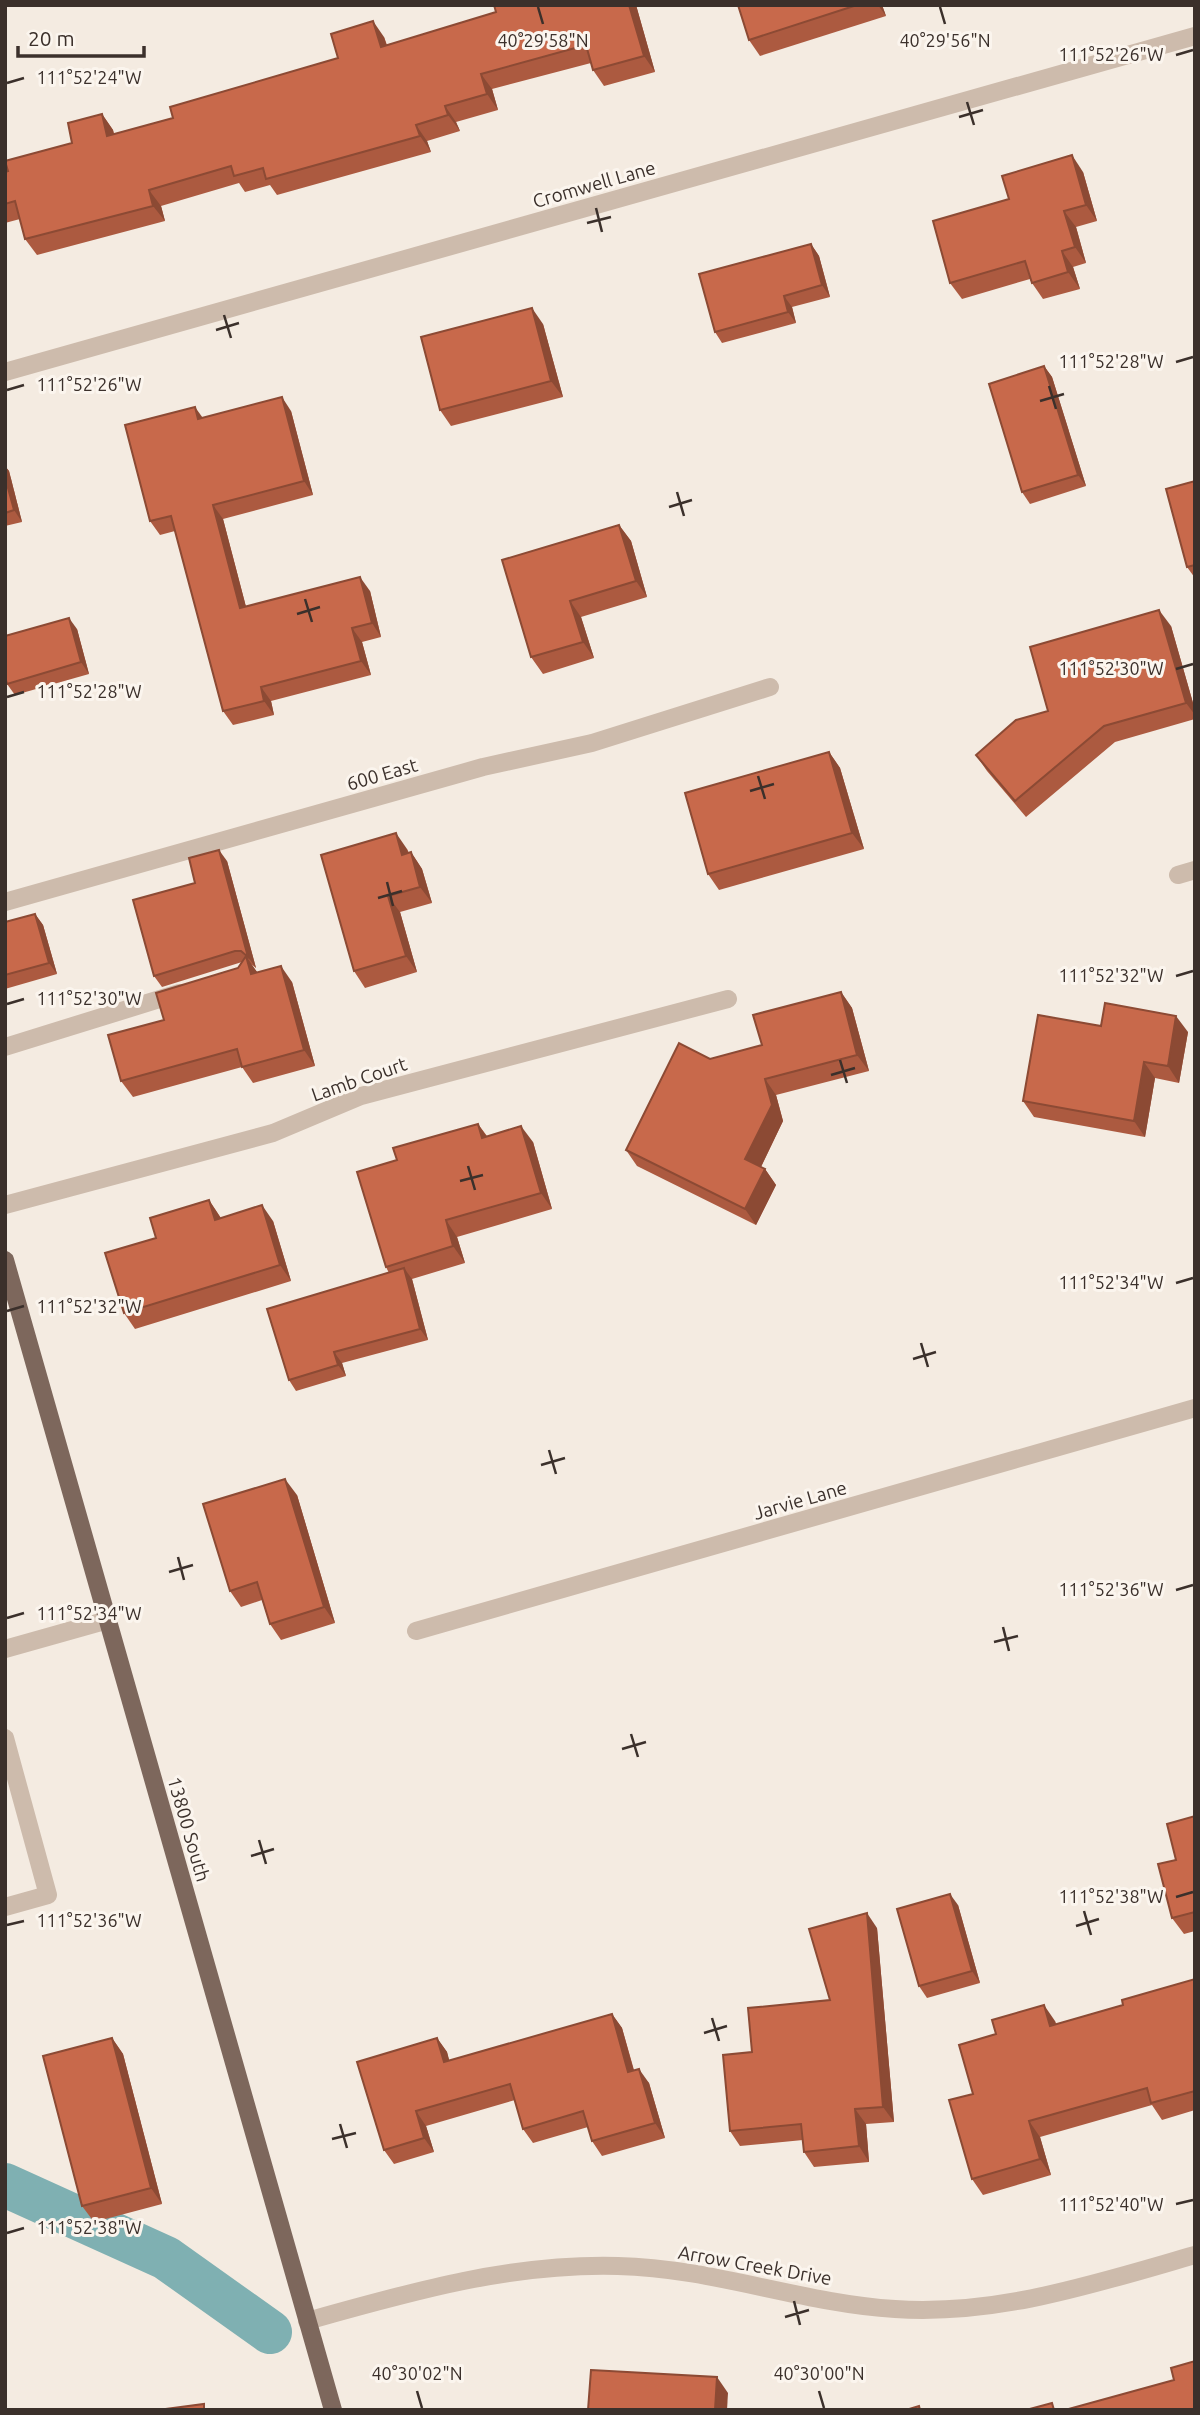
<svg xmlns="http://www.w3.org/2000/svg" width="1200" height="2415" viewBox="0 0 1200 2415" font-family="Ubuntu,sans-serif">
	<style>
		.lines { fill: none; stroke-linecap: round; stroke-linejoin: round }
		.canal { stroke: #7fb0b2; stroke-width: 44 }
		.minor { stroke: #cdbbac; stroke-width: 18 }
		.major { stroke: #7d675c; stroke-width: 18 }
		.wall { fill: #ac5a40 }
		.shaded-wall { fill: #8c4a34 }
		.building { fill: #c8694b; stroke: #8c4a34; stroke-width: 2 }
		.ticks { fill: none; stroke: #3b302b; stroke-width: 2.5 }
		.labels { text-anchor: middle; stroke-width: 6; stroke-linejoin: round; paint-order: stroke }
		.street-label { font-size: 19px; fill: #3b302b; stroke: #fbf5ee }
		.ticks-label { font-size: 18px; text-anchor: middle; fill: #3b302b; stroke: #fbf5ee; stroke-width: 6; stroke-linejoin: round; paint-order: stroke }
	</style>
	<rect width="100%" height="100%" fill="#f4ebe1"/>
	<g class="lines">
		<path class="canal" d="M5 2185 166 2258 270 2332"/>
		<g class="minor">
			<path d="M5 372 1195 36"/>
			<path d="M1178 875 1195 870"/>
			<path d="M5 902 483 767 592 743 770 687"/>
			<path d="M5 1047 179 993"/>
			<path d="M5 1205 273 1133 361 1096 728 999"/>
			<path d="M416 1631 1195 1408"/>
			<path d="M5 1649 108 1620"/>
			<path d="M5 1738 48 1895 5 1907"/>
			<path d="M307 2321C410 2292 511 2263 618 2266 712 2268 801 2303 895 2309 998 2316 1097 2283 1195 2255"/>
		</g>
		<path class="major" d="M5 1260 333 2410"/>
	</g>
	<g class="wall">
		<path d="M494 5H636L655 72 604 86 593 70 591 63 492 89 498 110 456 122 460 131 427 141 431 152 277 195 270 185 245 192 239 183 161 206 165 221 37 255 25 239 20 219 5 223V172L72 143 102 114 113 130 114 134 173 118 338 58 384 37 387 45 496 12Z"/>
		<path d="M738 5H882L886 16 760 56 749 40Z"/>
		<path d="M1083 172 1097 221 1076 227 1086 263 1073 267 1080 289 1043 299 1032 283 1030 279 962 299 950 283Z"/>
		<path d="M811 244 819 256 830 297 792 307 796 323 722 343 715 332Z"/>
		<path d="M543 324 563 397 451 426 440 410Z"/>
		<path d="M1044 366 1052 377 1086 486 1030 504 1022 492Z"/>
		<path d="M291 411 313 495 223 519 246 607 370 591 381 637 362 642 371 675 271 701 274 715 233 725 223 711 175 531 160 535 150 521 203 418Z"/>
		<path d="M5 466 9 471 22 522 5 526Z"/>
		<path d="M1195 481V578L1187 567Z"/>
		<path d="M619 525 631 541 647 597 581 617 594 658 543 674 531 657Z"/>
		<path d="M1171 626 1195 710V719L1115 742 1026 817 987 771 976 755 1048 711Z"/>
		<path d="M77 629 89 674 15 695 7 684Z"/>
		<path d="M829 752 840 768 864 849 719 890 708 874Z"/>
		<path d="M407 849 409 853 411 852 422 869 432 903 400 912 417 972 365 988 354 971Z"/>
		<path d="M227 861 256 968 251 964 257 972 292 982 315 1066 253 1083 242 1067 133 1097 121 1081 164 1020 238 968 242 962 162 987 154 976 195 883Z"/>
		<path d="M35 914 43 925 57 974 5 989V922Z"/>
		<path d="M841 992 852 1008 869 1071 776 1095 783 1121 761 1167 765 1169 776 1185 756 1225 637 1166 626 1150 710 1059 762 1045Z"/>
		<path d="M1101 1026 1188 1032 1179 1083 1155 1078 1145 1137 1034 1117 1023 1101Z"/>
		<path d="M478 1124 487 1136 533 1142 552 1209 457 1237 465 1263 412 1279 428 1340 342 1363 346 1376 296 1391 289 1380 389 1273 386 1267 397 1160Z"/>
		<path d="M209 1200 221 1218 273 1221 291 1281 135 1329 124 1313 156 1238Z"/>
		<path d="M297 1495 335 1623 281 1640 270 1624 262 1600 241 1607 230 1591Z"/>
		<path d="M1195 1816V1931L1184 1934 1172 1918 1176 1860Z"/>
		<path d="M958 1905 980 1983 927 1998 919 1986Z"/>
		<path d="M877 1928 894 2122 866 2124 869 2162 814 2167 804 2152 803 2140 740 2146 730 2131 752 2052 830 2000Z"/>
		<path d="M1195 1979V2110L1162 2120 1152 2105 1040 2137 1051 2175 983 2195 972 2179 973 2094 1055 2021 1056 2024 1123 2005Z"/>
		<path d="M612 2014 622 2028 634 2070 649 2083 665 2138 602 2156 592 2141 588 2127 533 2143 523 2129 515 2100 426 2126 434 2152 394 2164 384 2150 437 2038 447 2052 449 2061Z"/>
		<path d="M112 2038 123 2054 162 2204 94 2222 82 2206Z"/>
	</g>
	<g class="shaded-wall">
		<path d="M629 5H636L655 72 644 56Z"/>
		<path d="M878 5H882L886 16Z"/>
		<path d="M373 21 384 37 392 63 381 47Z"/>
		<path d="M481 74 492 89 498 110 487 94Z"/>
		<path d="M445 106 456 122 460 131 448 115Z"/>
		<path d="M102 114 113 130 118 152 107 136Z"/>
		<path d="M416 125 427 141 431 152 420 136Z"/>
		<path d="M1072 155 1083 172 1097 221 1086 205Z"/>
		<path d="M149 190 161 206 165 221 153 206Z"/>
		<path d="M1064 211 1076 227 1086 263 1075 247Z"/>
		<path d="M811 244 819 256 830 297 822 285Z"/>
		<path d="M1062 251 1073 267 1080 289 1068 272Z"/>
		<path d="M784 296 792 307 796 323 788 312Z"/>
		<path d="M532 308 543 324 563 397 551 381Z"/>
		<path d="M1044 366 1052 377 1086 486 1078 475Z"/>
		<path d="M282 397 291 411 313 495 304 481Z"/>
		<path d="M195 407 205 421 198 419Z"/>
		<path d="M5 466 9 471 22 522 14 510 5 477Z"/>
		<path d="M213 505 223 519 250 622 240 608Z"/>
		<path d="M619 525 631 541 647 597 636 581Z"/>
		<path d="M360 577 370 591 381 637 372 623Z"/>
		<path d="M570 601 581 617 594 658 583 642Z"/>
		<path d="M1159 610 1171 626 1195 710V715L1186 703Z"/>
		<path d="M69 618 77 629 89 674 81 662Z"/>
		<path d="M352 628 362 642 371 675 361 661Z"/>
		<path d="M261 687 271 701 274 715 264 701Z"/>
		<path d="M829 752 840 768 864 849 852 833Z"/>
		<path d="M396 833 407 849 414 871 402 855Z"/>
		<path d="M219 850 227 861 256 968 248 957Z"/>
		<path d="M411 852 422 869 432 903 420 887Z"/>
		<path d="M388 896 400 912 417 972 406 956Z"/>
		<path d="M35 914 43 925 57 974 49 963Z"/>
		<path d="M246 956 257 972 251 974Z"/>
		<path d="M281 966 292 982 315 1066 304 1050Z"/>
		<path d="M841 992 852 1008 869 1071 857 1055Z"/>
		<path d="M1176 1016 1188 1032 1179 1083 1168 1066Z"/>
		<path d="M1144 1062 1155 1078 1145 1137 1134 1121Z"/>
		<path d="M765 1079 776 1095 783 1121 757 1175 745 1159Z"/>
		<path d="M478 1124 489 1140 482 1138Z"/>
		<path d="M521 1126 533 1142 552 1209 541 1193Z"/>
		<path d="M765 1169 776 1185 756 1225 745 1209Z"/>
		<path d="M209 1200 220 1217 227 1236 215 1220Z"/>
		<path d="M262 1205 273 1221 291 1281 280 1265Z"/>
		<path d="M446 1220 457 1237 465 1263 453 1246Z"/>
		<path d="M404 1268 412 1279 428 1340 420 1329Z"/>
		<path d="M334 1352 342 1363 346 1376 338 1365Z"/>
		<path d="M285 1479 297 1495 335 1623 324 1607Z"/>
		<path d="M950 1894 958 1905 980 1983 972 1971Z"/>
		<path d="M867 1913 877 1928 894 2122 883 2107Z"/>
		<path d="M1044 2005 1055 2021 1061 2042 1050 2026Z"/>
		<path d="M612 2014 622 2028 638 2086 628 2072Z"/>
		<path d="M112 2038 123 2054 162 2204 151 2188Z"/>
		<path d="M437 2038 447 2052 454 2077 444 2062Z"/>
		<path d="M639 2069 649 2083 665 2138 655 2123Z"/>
		<path d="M855 2109 866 2124 869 2162 859 2146Z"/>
		<path d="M416 2111 426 2126 434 2152 424 2138Z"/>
		<path d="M1029 2121 1040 2137 1051 2175 1040 2159Z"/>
		<path d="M717 2377 728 2393 727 2410H715Z"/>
	</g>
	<g class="building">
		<path d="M494 5H629L644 56 593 70 586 45 481 74 487 94 445 106 448 115 416 125 420 136 266 179 263 168 234 176 231 166 149 190 153 206 25 239 15 201 5 204V172L8 171 5 161 72 143 68 123 102 114 107 136 173 118 170 107 338 58 331 34 373 21 381 47 496 12Z"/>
		<path d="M738 5H857L749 40Z"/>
		<path d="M1072 155 1086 205 1064 211 1075 247 1062 251 1068 272 1032 283 1025 261 950 283 933 221 1009 199 1002 176Z"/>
		<path d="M811 244 822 285 784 296 788 312 715 332 699 274Z"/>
		<path d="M532 308 551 381 440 410 421 337Z"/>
		<path d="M1044 366 1078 475 1022 492 989 384Z"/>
		<path d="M282 397 304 481 213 505 240 608 360 577 372 623 352 628 361 661 261 687 264 701 223 711 171 516 150 521 125 425 195 407 198 419Z"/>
		<path d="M5 477 14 510 5 513Z"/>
		<path d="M1195 481V565L1187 567 1166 489Z"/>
		<path d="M619 525 636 581 570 601 583 642 531 657 502 560Z"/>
		<path d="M1159 610 1186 703 1104 726 1015 801 976 755 1016 720 1048 711 1030 647Z"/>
		<path d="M69 618 81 662 7 684 5 677V636Z"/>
		<path d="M829 752 852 833 708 874 685 793Z"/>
		<path d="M396 833 402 855 411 852 420 887 388 896 406 956 354 971 321 855Z"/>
		<path d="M219 850 248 957 241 951H235L154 976 133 900 195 883 189 858Z"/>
		<path d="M35 914 49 963 5 975V922Z"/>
		<path d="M246 956 251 974 281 966 304 1050 242 1067 237 1049 121 1081 108 1035 164 1020 156 993 238 968Z"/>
		<path d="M841 992 857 1055 765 1079 772 1105 745 1159 765 1169 745 1209 626 1150 679 1043 710 1059 762 1045 753 1015Z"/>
		<path d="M1105 1003 1176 1016 1168 1066 1144 1062 1134 1121 1023 1101 1038 1015 1101 1026Z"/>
		<path d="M478 1124 482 1138 521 1126 541 1193 446 1220 453 1246 386 1267 357 1172 397 1160 393 1148Z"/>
		<path d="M209 1200 215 1220 262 1205 280 1265 124 1313 105 1253 156 1238 150 1218Z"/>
		<path d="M404 1268 420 1329 334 1352 338 1365 289 1380 267 1309Z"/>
		<path d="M285 1479 324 1607 270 1624 257 1582 230 1591 203 1504Z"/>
		<path d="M1195 1816V1912L1172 1918 1158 1864 1176 1860 1167 1824Z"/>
		<path d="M950 1894 972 1971 919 1986 897 1909Z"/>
		<path d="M867 1913 883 2107 855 2109 859 2146 804 2152 801 2124 730 2131 723 2055 752 2052 748 2008 830 2000 809 1929Z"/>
		<path d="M1195 1979V2091L1151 2103 1147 2088 1029 2121 1040 2159 972 2179 949 2100 973 2094 959 2045 996 2034 992 2020 1044 2005 1050 2026 1123 2005 1122 2000Z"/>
		<path d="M612 2014 628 2072 639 2069 655 2123 592 2141 583 2111 523 2129 510 2084 416 2111 424 2138 384 2150 357 2062 437 2038 444 2062Z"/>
		<path d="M112 2038 151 2188 82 2206 43 2056Z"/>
		<path d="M1195 2361V2410H1065L1174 2380 1171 2368Z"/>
		<path d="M591 2370 717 2377 715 2410H588Z"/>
		<path d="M1052 2403 1054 2410H1026Z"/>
		<path d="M204 2404V2410H158Z"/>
		<path d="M919 2406 920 2410H906Z"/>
	</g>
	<path class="ticks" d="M538 7 543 24M940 7 945 24M1176 55 1193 50M7 83 24 78M967 102 974 125M959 117 983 110M596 208 602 232M587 223 611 217M224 315 231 338M216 330 239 323M1176 362 1193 357M1049 386 1056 409M7 390 24 385M1040 401 1064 394M677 492 684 516M669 507 692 500M305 599 312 622M297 614 320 607M1176 669 1193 664M7 697 24 692M758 776 765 799M750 791 774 784M387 882 393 906M378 898 402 891M1176 976 1193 971M7 1004 24 999M840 1060 847 1083M831 1075 855 1068M468 1166 475 1190M460 1181 483 1175M1176 1283 1193 1278M7 1311 24 1306M921 1343 928 1367M913 1359 936 1352M549 1450 556 1474M541 1465 565 1458M178 1557 184 1580M169 1572 193 1565M1176 1590 1193 1585M7 1618 24 1613M1003 1627 1009 1651M994 1642 1018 1636M631 1734 638 1757M622 1749 646 1742M259 1840 266 1864M251 1856 274 1849M1176 1897 1193 1892M1084 1911 1091 1935M7 1925 24 1921M1076 1926 1099 1919M712 2018 719 2041M704 2033 727 2026M340 2124 347 2148M332 2139 356 2133M1176 2204 1193 2200M7 2233 24 2228M794 2301 800 2325M785 2317 809 2310M417 2391 422 2408M819 2391 824 2408"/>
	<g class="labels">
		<g class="street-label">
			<text transform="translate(594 184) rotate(-16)" y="7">Cromwell Lane</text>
			<text transform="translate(382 774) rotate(-16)" y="7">600 East</text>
			<text transform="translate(359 1079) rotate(-19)" y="7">Lamb Court</text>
			<text transform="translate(800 1500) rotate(-16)" y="7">Jarvie Lane</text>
			<text transform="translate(189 1829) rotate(74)" y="7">13800 South</text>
			<text transform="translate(755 2265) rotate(10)" y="7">Arrow Creek Drive</text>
		</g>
	</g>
	<g class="ticks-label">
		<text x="543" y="47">40°29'58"N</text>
		<text x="945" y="47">40°29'56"N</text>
		<text x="1111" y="61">111°52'26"W</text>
		<text x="89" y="84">111°52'24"W</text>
		<text x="1111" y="368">111°52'28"W</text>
		<text x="89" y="391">111°52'26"W</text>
		<text x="1111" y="675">111°52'30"W</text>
		<text x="89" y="698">111°52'28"W</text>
		<text x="1111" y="982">111°52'32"W</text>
		<text x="89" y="1005">111°52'30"W</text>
		<text x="1111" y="1289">111°52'34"W</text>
		<text x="89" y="1313">111°52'32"W</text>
		<text x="1111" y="1596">111°52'36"W</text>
		<text x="89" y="1620">111°52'34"W</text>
		<text x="1111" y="1903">111°52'38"W</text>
		<text x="89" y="1927">111°52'36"W</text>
		<text x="1111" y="2211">111°52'40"W</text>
		<text x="89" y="2234">111°52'38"W</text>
		<text x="417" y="2380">40°30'02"N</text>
		<text x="819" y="2380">40°30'00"N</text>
	</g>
	<rect width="1200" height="2415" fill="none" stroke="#3b302b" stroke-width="14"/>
	<path d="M18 46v10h126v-10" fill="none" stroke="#3b302b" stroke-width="3.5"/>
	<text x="28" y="46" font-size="21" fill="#3b302b" stroke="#fbf5ee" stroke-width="5" paint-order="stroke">20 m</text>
</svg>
